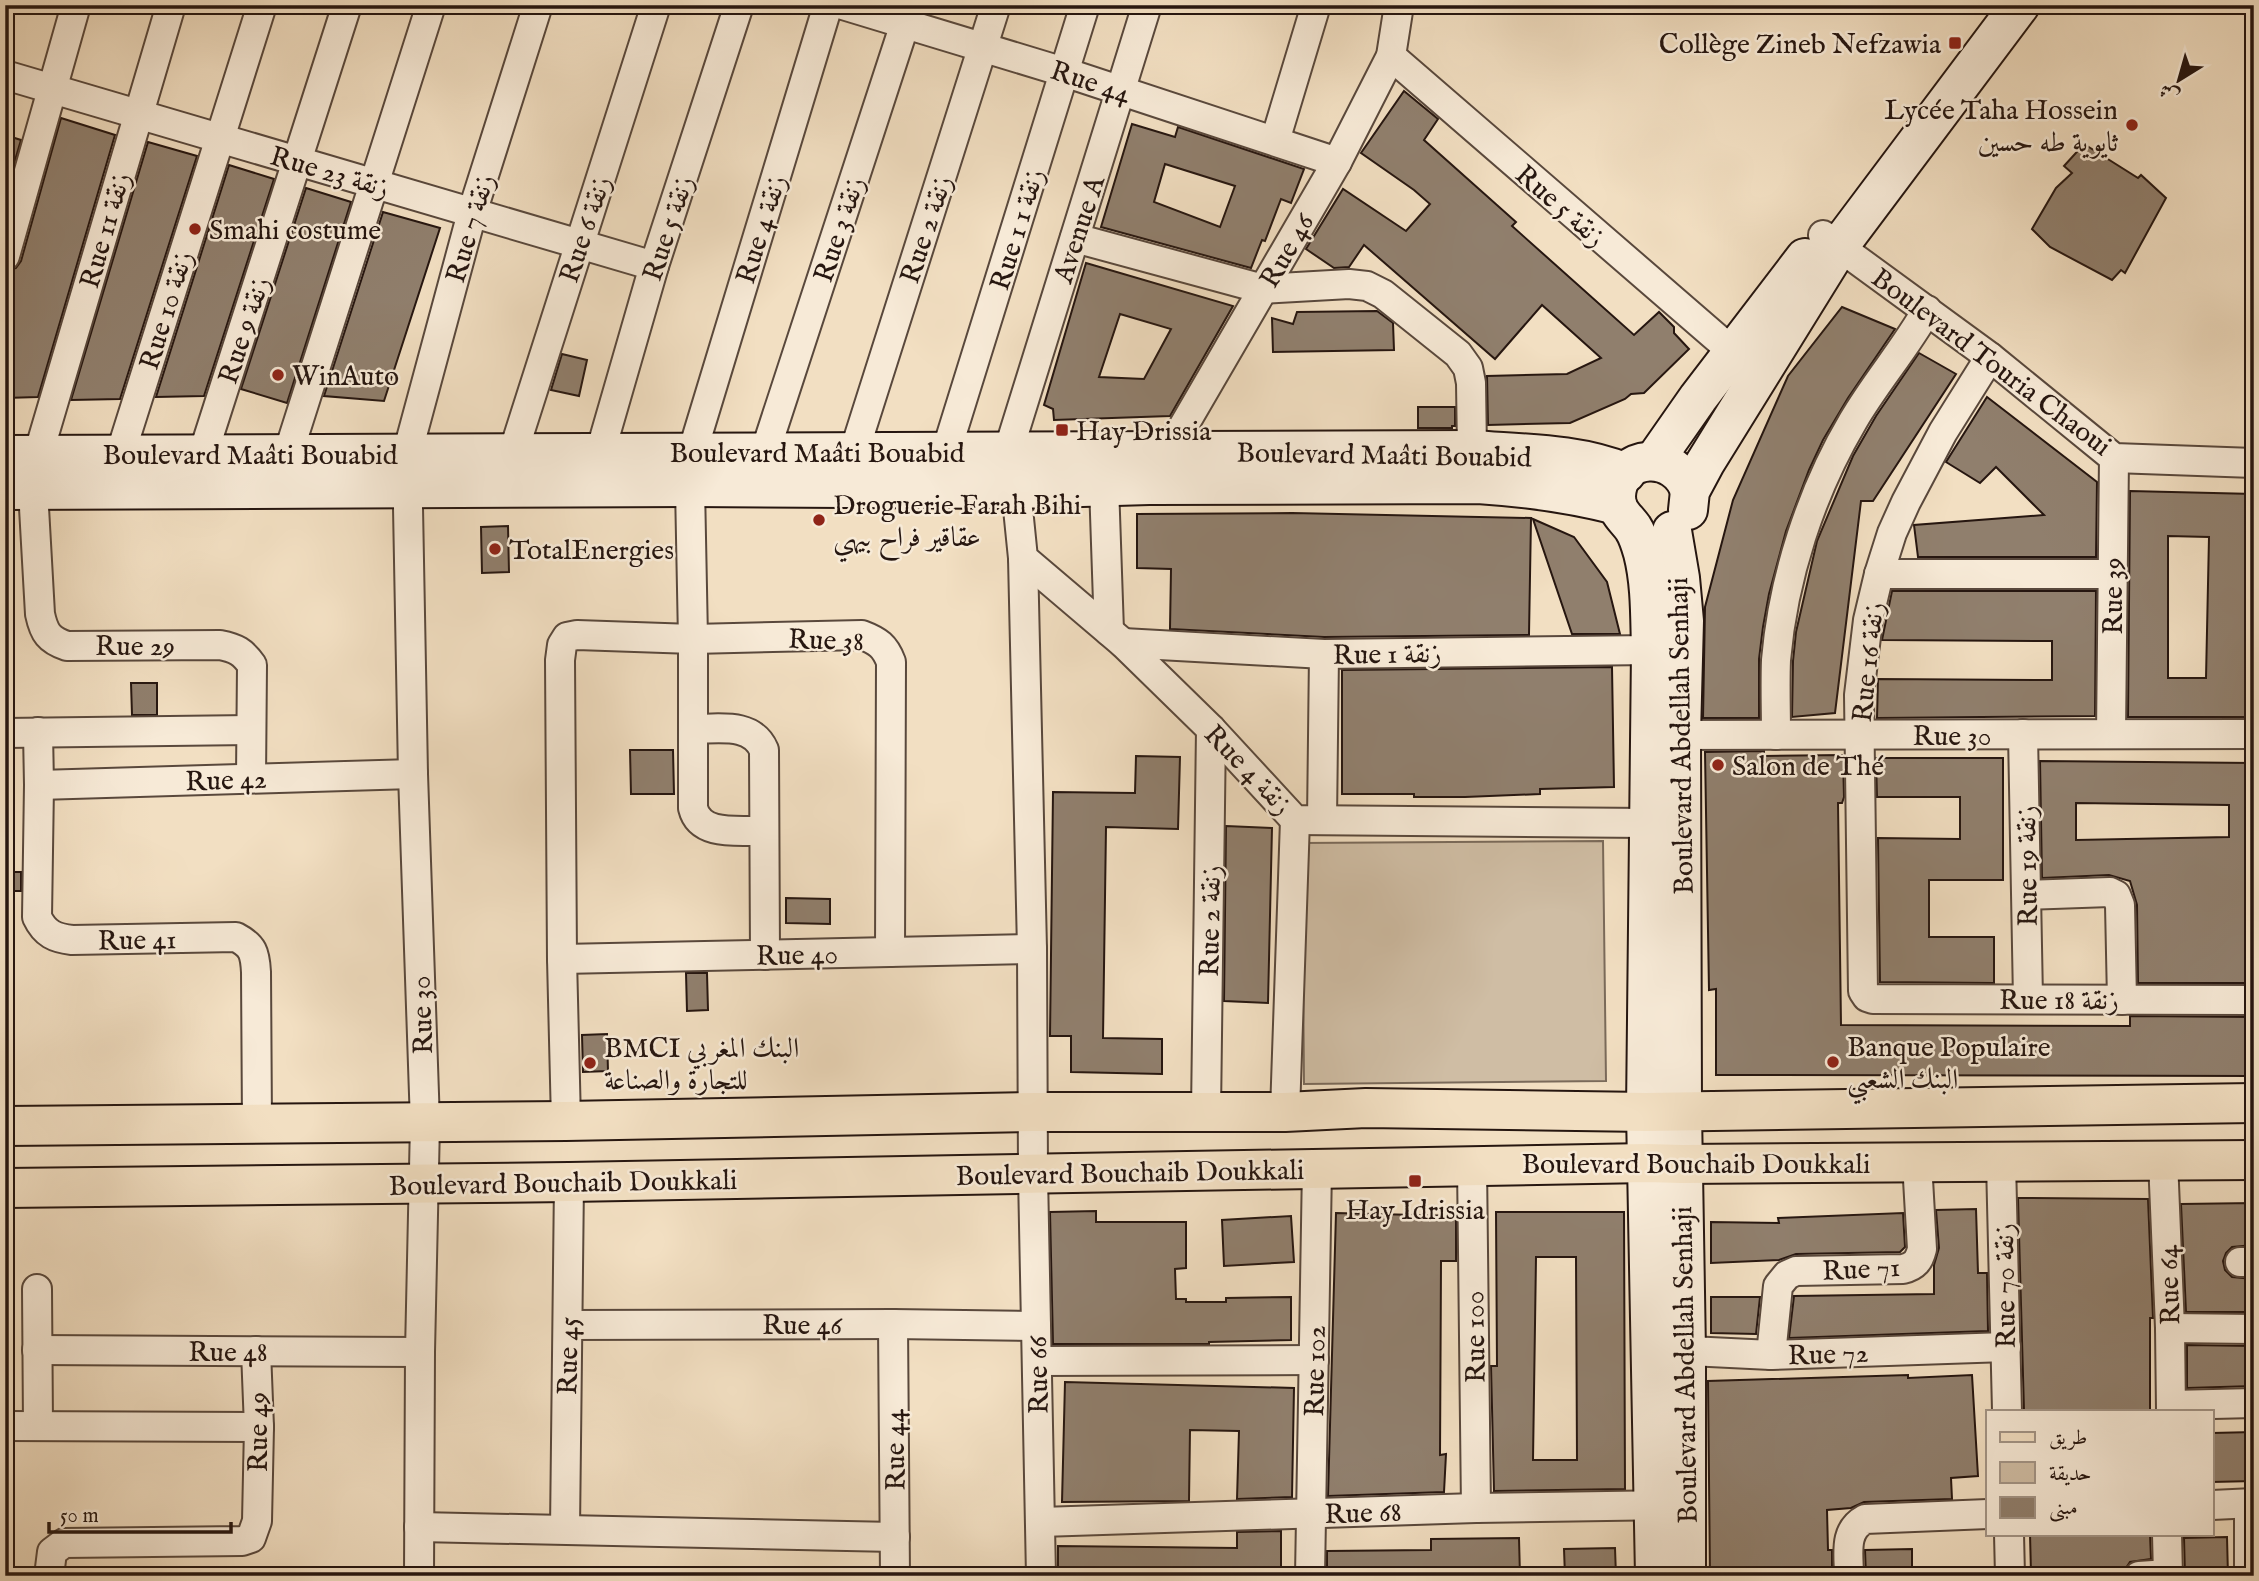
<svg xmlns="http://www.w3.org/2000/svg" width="2259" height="1581" viewBox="0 0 2259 1581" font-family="'IM FELL English',Amiri,serif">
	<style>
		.green { fill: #cfbda4; stroke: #7a6a5a; stroke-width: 2 }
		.building { fill: #907f6d; stroke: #261610; stroke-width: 2; fill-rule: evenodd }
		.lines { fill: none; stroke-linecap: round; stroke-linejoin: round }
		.street-casing { stroke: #59483c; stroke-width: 32 }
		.secondary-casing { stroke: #261610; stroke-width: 42 }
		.primary-casing { stroke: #261610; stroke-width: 42 }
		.street { stroke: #f7ead7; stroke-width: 28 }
		.secondary { stroke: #f7ead7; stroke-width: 38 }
		.primary { stroke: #f2dfc2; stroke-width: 38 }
		.poi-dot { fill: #8f2418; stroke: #f7ead7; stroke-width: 2.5 }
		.labels { text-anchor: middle; stroke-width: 5; stroke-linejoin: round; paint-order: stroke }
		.poi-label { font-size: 28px; fill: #261610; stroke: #f7ead7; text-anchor: start }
		.street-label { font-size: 28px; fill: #261610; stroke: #f7ead7 }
	</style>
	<rect width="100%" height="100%" fill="#f2dfc2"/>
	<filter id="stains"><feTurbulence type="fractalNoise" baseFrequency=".00286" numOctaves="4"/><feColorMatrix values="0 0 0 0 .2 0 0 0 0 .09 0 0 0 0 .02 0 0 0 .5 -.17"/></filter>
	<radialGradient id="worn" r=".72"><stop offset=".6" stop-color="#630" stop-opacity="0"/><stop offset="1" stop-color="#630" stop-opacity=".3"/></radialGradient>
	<path class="green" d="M1603 841 1606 1081 1304 1084 1302 843Z"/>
	<g class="building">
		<path d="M1404 91 1438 119 1424 140 1516 222 1512 226 1634 335 1659 312 1674 327V333L1689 349 1644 393 1631 394 1625 399 1570 423 1488 425 1487 376 1567 374 1601 358 1542 305 1495 359 1364 245 1349 267 1334 268 1306 249 1343 189 1406 231 1430 204 1414 190 1361 153Z"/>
		<path d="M61 118 115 135 38 397 5 398V272L16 268 21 261Z"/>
		<path d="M1132 124 1175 137 1178 127 1304 169 1291 203 1281 199 1265 241 1262 240 1251 268 1101 227ZM1165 164 1235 186 1220 227 1154 202Z"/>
		<path d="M5 135 21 140 5 194Z"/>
		<path d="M148 142 197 156 120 399 71 400Z"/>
		<path d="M2084 144 2138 178 2141 175 2166 198 2125 273 2121 270 2112 280 2050 247 2032 229 2056 188 2072 173 2064 166Z"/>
		<path d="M229 165 274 179 204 396 156 397Z"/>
		<path d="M306 188 351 202 287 403 241 389Z"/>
		<path d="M383 212 440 228 384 401 324 396Z"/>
		<path d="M1086 263 1233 306 1170 416 1054 420 1053 409 1044 405ZM1120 314 1171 329 1144 379 1099 377Z"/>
		<path d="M1842 307 1895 329 1848 398 1823 440 1809 470 1786 531 1769 594 1763 627 1759 659V718H1703L1705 607 1733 500 1788 376Z"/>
		<path d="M1377 311 1393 323 1394 350 1273 352 1272 318 1293 324 1297 312Z"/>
		<path d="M1919 353 1956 374 1873 501H1861L1835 713 1792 717 1793 661 1796 632 1817 541 1853 456 1876 416Z"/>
		<path d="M562 354 587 360 579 396 551 390Z"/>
		<path d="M1987 397 2097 482 2096 557H1918L1914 525 2044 515 1996 467 1980 483 1946 462Z"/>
		<path d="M1418 407H1455V426H1452V428H1418Z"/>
		<path d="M2130 491 2254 494V652H2250V717H2128ZM2168 536 2209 537 2206 678H2168Z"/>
		<path d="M1292 513 1531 518 1529 635 1324 637 1170 629 1171 569 1137 568V514Z"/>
		<path d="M1533 519 1574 537 1607 582 1620 634H1572Z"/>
		<path d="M508 526 509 572 482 573 481 527Z"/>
		<path d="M1892 591H2096L2095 716 1877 718 1878 679 2052 680V641L1882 640Z"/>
		<path d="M1612 667 1614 787 1540 789V794L1465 797H1414V794H1342V670Z"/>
		<path d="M131 683H157V715H132Z"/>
		<path d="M630 750H673L674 794H631Z"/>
		<path d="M1764 751V756L1842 755 1843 758 1844 797 1842 803H1838L1841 1025 2130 1026V1016L2254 1017V1076L1716 1075V989L1709 990 1705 752Z"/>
		<path d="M1136 756 1180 757 1178 829 1106 827 1103 1038 1162 1039V1074L1071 1072V1036H1050L1053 792 1135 793Z"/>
		<path d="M1876 758H2003V880H1929V937H1994V983L1880 982 1878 838 1960 839V797H1877Z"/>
		<path d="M2040 761 2254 763V983H2138L2137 905 2130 881 2109 875 2042 878ZM2076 803 2229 805V837L2076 840Z"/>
		<path d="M1226 826 1272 828 1268 1003 1224 1001Z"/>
		<rect x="5" y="872" width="16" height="19"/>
		<path d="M786 898 830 899V924L786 923Z"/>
		<path d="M686 973H707L708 1010 687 1011Z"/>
		<path d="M607 1034 608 1071 583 1072 582 1035Z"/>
		<path d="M2018 1198 2148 1199 2153 1318H2150V1411H2024Z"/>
		<path d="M2254 1203V1245L2232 1247 2226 1253 2223 1261 2225 1270 2232 1277 2254 1279V1312H2186L2181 1204Z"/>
		<path d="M1976 1209 1978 1273H1987L1988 1331 1789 1338 1794 1296 1934 1294V1265L1939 1248 1936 1210Z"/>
		<path d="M1096 1211V1222H1186V1268L1175 1269 1176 1299H1186V1302H1226V1298L1291 1297V1340L1209 1342V1344H1053L1050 1212Z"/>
		<path d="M1496 1212H1624L1625 1489 1494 1491 1491 1366H1497ZM1536 1257H1576L1577 1460H1533Z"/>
		<path d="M1336 1213 1456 1216V1261H1441L1440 1455 1446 1454 1444 1492 1328 1496Z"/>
		<path d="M1903 1213 1905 1247 1900 1252 1796 1254 1779 1260 1711 1263V1222L1779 1223 1778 1218Z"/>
		<path d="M1291 1216 1294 1262 1224 1266 1222 1220Z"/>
		<path d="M1711 1297H1760L1756 1334 1711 1333Z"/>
		<path d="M2187 1345 2254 1346V1386L2187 1388Z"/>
		<path d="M1908 1375V1378L1972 1375 1978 1476 1951 1478 1952 1499 1864 1502 1851 1508 1827 1510 1828 1550H1832V1576H1710L1708 1381Z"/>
		<path d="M1065 1382 1294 1388 1292 1497 1237 1499 1239 1431 1190 1430 1189 1501 1062 1502Z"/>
		<path d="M2254 1432V1481L2212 1482V1433Z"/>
		<path d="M1281 1531V1576H1058V1546L1237 1548V1532Z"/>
		<path d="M2030 1534H2150L2151 1559 2130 1562 2124 1571 2031 1573Z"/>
		<path d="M2227 1537 2228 1576H2185L2184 1538Z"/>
		<path d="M1519 1538 1520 1576H1327V1551L1431 1550V1539Z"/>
		<path d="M1615 1548 1616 1576H1565L1564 1549Z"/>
		<path d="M1912 1549V1576H1866L1865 1550Z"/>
	</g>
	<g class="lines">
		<defs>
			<g id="street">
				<path d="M843 5 1064 72 1337 162"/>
				<path d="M1147 5 1008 452 1016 489 1023 558 1123 643 1211 729 1295 820 1648 823"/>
				<path d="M1391 56 1733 352"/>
				<path d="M5 75 654 266"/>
				<path d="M1275 141 1316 5"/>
				<path d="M1823 235 1990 357 2114 458 2254 463"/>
				<path d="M1075 238 1263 289 1349 284 1367 286 1383 294 1458 354 1468 368 1471 383 1472 450"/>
				<path d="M5 256 76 5"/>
				<path d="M1990 357 1943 432 1906 502 1892 533 1879 574 1868 620 1859 695 1863 991 1867 997 1873 999 2254 1000"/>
				<path d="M765 452 911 5"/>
				<path d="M854 452 996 5"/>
				<path d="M946 452 1085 5"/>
				<path d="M513 453 656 5"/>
				<path d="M600 453 654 266 739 5"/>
				<path d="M692 453 828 5"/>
				<path d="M203 454 347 5"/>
				<path d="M288 454 431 5"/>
				<path d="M38 455 171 5"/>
				<path d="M120 455 262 5"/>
				<path d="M1162 463 1337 162 1391 56 1399 5"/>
				<path d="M1104 485 1109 631"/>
				<path d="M690 487 693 639V808C700 837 739 830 764 831"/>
				<path d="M33 490 40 614C44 633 49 640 67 646L220 645C236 648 243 652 252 665L251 778"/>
				<path d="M1023 558 1032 949 1033 1175 1041 1576"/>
				<path d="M1879 574H2112"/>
				<path d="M1123 643 1324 654 1651 650"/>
				<path d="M693 729C719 729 752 722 764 750L765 955"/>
				<path d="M38 732 39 785 37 917C45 934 55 938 72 940L236 937C253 946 255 953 256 972L257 1123"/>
				<path d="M5 733 251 730"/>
				<path d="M2023 734 2028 999"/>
				<path d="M2111 734 2114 458"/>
				<path d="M1662 735 2254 734"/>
				<path d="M1776 735C1776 710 1775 685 1776 660 1783 578 1811 492 1853 421 1875 383 1905 349 1927 310"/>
				<path d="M39 785 413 774"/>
				<path d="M1322 820 1324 654"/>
				<path d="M2027 895 2110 892 2116 895 2120 905 2122 1000"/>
				<path d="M562 959 1032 949"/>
				<path d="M1206 1112 1211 729"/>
				<path d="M1285 1112 1295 820"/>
				<path d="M566 1121 562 959 560 660 562 645 567 637 577 635 693 639 862 635C878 641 885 646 891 662L890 952"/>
				<path d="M2163 1160 2170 1328 2171 1411"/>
				<path d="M2001 1162 2007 1411"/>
				<path d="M1472 1165 1476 1508"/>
				<path d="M2240 1262H2254"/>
				<path d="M37 1289 38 1426"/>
				<path d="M893 1324 895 1576"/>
				<path d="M568 1325 893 1324 1036 1326"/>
				<path d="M2170 1328 2254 1329"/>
				<path d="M37 1350 420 1352"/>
				<path d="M1669 1350 1771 1355 2006 1347"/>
				<path d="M1771 1355 1778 1286 1787 1275 1796 1271 1903 1269C1915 1266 1919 1261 1922 1249L1917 1162"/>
				<path d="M1037 1361 1314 1360"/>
				<path d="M2172 1405 2254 1403"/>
				<path d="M5 1426 259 1427"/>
				<path d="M2212 1505 2254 1503"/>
				<path d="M1041 1522 1476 1508 1673 1505"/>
				<path d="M419 1527 895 1537"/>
				<path d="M565 1529 569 1182"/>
				<path d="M2009 1534 2010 1576"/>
				<path d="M2167 1534 2168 1576"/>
				<path d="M49 1576 52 1552 64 1543 242 1541 251 1538 257 1521 259 1427 256 1351"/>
				<path d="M419 1576 420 1352 425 1123 413 774 407 454 472 213 538 5"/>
				<path d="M1310 1576 1317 1167"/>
				<path d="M1849 1576C1849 1554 1843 1531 1865 1519L1988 1514"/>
				<path d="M2139 1576 2168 1574"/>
				<path d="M2249 1576V1503"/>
			</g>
			<g id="secondary">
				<path d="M5 455 1472 450C1523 454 1578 453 1626 473"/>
				<path d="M1654 461 1698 398 1805 258"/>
				<path d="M5 490 690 487 1016 489 1149 485 1478 484C1525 487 1570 493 1617 505"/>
				<path d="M1688 510 1690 491 1705 463 1840 245 2020 5"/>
				<path d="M1672 531 1680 578 1684 621 1681 734 1682 1111 1686 1352V1576"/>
				<path d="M1655 1576 1646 1112 1651 650C1650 618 1651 584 1643 553 1641 546 1637 534 1633 528 1625 517 1616 512 1616 496 1618 452 1677 450 1690 491"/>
			</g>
			<g id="primary">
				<path d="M5 1126 566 1121 1032 1112H1285L1366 1108 1646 1112 2254 1103"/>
				<path d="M5 1188 569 1182 1647 1163 1682 1164 2254 1160"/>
			</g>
		</defs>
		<use href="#street" class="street-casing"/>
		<use href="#secondary" class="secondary-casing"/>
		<use href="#primary" class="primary-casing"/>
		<use href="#street" class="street"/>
		<use href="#secondary" class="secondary"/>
		<use href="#primary" class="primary"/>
	</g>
	<g class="poi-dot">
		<rect x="1948" y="36" width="14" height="14" rx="3.5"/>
		<circle cx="2132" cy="125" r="7"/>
		<circle cx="195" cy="229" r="7"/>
		<circle cx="278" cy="375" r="7"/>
		<rect x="1055" y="423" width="14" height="14" rx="3.5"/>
		<circle cx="819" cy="520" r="7"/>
		<circle cx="495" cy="549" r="7"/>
		<circle cx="1718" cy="765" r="7"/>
		<circle cx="1833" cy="1062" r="7"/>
		<circle cx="590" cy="1063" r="7"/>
		<rect x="1408" y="1174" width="14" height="14" rx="3.5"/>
	</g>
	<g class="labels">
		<g class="poi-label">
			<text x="1941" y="53" text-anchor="end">Collège Zineb Nefzawia</text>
			<text x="2118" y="119" text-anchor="end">Lycée Taha Hossein<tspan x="2118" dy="32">ثايوية طه حسين</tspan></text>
			<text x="209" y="239">Smahi costume</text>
			<text x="292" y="385">WinAuto</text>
			<text x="1076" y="440">Hay Drissia</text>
			<text x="833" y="514">Droguerie Farah Bihi<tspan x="833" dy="32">عقاقير فراح بيهي</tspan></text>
			<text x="509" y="559">TotalEnergies</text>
			<text x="1732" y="775">Salon de Thé</text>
			<text x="1847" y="1056">Banque Populaire<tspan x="1847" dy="32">البنك الشعبي</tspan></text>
			<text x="604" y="1057">BMCI البنك المغربي<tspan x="604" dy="32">للتجارة والصناعة</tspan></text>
			<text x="1415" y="1219" text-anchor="middle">Hay Idrissia</text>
		</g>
		<g class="street-label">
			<text transform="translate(1091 81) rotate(18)" y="10">Rue 44</text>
			<text transform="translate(330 171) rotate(16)" y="10">Rue 23 زنقة</text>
			<text transform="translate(1561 205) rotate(41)" y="10">Rue 5 زنقة</text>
			<text transform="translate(469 228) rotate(-74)" y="10">Rue 7 زنقة</text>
			<text transform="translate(667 228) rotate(-72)" y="10">Rue 5 زنقة</text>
			<text transform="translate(584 229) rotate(-72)" y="10">Rue 6 زنقة</text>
			<text transform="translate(760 229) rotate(-73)" y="10">Rue 4 زنقة</text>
			<text transform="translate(838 229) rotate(-72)" y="10">Rue 3 زنقة</text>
			<text transform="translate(925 229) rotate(-72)" y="10">Rue 2 زنقة</text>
			<text transform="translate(1016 229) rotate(-73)" y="10">Rue 1 زنقة 1</text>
			<text transform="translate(1078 229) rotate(-72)" y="10">Avenue A</text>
			<text transform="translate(104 230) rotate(-74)" y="10">Rue 11 زنقة</text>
			<text transform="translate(1286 250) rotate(-60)" y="10">Rue 46</text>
			<text transform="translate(165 310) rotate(-73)" y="10">Rue 10 زنقة</text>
			<text transform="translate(243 330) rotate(-72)" y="10">Rue 9 زنقة</text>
			<text transform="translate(1992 361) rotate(37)" y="10">Boulevard Touria Chaoui</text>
			<text x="817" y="462">Boulevard Maâti Bouabid</text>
			<text x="250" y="464">Boulevard Maâti Bouabid</text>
			<text transform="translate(1384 454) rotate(1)" y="10">Boulevard Maâti Bouabid</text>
			<text transform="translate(2112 596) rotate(-90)" y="10">Rue 39</text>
			<text transform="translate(826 639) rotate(2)" y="10">Rue 38</text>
			<text x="135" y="655">Rue 29</text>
			<text transform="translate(1387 653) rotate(-1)" y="10">Rue 1 زنقة</text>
			<text transform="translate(1867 662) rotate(-84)" y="10">Rue 16 زنقة</text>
			<text x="1952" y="745">Rue 30</text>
			<text transform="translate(1680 736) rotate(-91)" y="10">Boulevard Abdellah Senhaji</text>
			<text transform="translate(1249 769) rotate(46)" y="10">Rue 4 زنقة</text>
			<text transform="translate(226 779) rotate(-2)" y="10">Rue 42</text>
			<text transform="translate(2026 866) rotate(-91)" y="10">Rue 19 زنقة</text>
			<text transform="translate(1209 921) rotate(-89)" y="10">Rue 2 زنقة</text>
			<text transform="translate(137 939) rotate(-1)" y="10">Rue 41</text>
			<text transform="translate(797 954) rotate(-1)" y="10">Rue 40</text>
			<text x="2059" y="1009">Rue 18 زنقة</text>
			<text transform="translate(421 1015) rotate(-92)" y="10">Rue 30</text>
			<text x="1696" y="1173">Boulevard Bouchaib Doukkali</text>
			<text transform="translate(1130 1172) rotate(-1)" y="10">Boulevard Bouchaib Doukkali</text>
			<text transform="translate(563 1182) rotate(-1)" y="10">Boulevard Bouchaib Doukkali</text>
			<text transform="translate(1861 1268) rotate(-3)" y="10">Rue 71</text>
			<text transform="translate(2168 1285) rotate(-92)" y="10">Rue 64</text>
			<text transform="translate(2004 1286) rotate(-91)" y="10">Rue 70 زنقة</text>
			<text x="802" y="1334">Rue 46</text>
			<text transform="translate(1474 1337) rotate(-91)" y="10">Rue 100</text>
			<text x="228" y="1361">Rue 48</text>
			<text transform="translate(1828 1353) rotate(-2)" y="10">Rue 72</text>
			<text transform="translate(567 1356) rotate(-89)" y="10">Rue 45</text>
			<text transform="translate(1684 1365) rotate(-91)" y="10">Boulevard Abdellah Senhaji</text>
			<text transform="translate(1314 1371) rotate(-89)" y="10">Rue 102</text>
			<text transform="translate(1037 1375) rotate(-91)" y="10">Rue 66</text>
			<text transform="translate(257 1432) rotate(-90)" y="10">Rue 49</text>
			<text transform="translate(894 1450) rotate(-91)" y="10">Rue 44</text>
			<text transform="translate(1363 1512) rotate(-2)" y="10">Rue 68</text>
		</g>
	</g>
	<rect width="2259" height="1581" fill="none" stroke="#f2dfc2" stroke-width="28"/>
	<rect x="7" y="7" width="2245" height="1567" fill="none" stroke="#261610" stroke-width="3.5"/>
	<rect x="14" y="14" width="2231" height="1553" fill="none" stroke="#261610" stroke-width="2"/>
	<rect x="1986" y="1410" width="228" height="126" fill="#f7ead7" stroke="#a39587" stroke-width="2"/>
	<rect x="2000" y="1432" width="35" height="10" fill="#f2dfc2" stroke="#a39587" stroke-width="2"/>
	<text x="2049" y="1444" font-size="21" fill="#261610">طريق</text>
	<rect x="2000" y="1462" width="35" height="21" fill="#cfbda4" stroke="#a39587" stroke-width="2"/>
	<text x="2049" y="1480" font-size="21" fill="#261610">حديقة</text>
	<rect x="2000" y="1497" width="35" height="21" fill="#907f6d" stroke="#a39587" stroke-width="2"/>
	<text x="2049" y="1514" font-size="21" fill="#261610">مبنى</text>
	<g transform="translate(2179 80) rotate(217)" stroke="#f7ead7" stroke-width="5" paint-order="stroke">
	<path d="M0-5L12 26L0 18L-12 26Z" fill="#261610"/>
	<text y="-10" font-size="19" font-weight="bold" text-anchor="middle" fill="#261610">ش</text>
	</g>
	<path d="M49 1522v10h182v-10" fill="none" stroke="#261610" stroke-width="3.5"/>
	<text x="60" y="1522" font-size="21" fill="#261610" stroke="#f7ead7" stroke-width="5" paint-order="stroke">50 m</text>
	<rect width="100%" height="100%" filter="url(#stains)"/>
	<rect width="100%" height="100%" fill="url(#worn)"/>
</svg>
